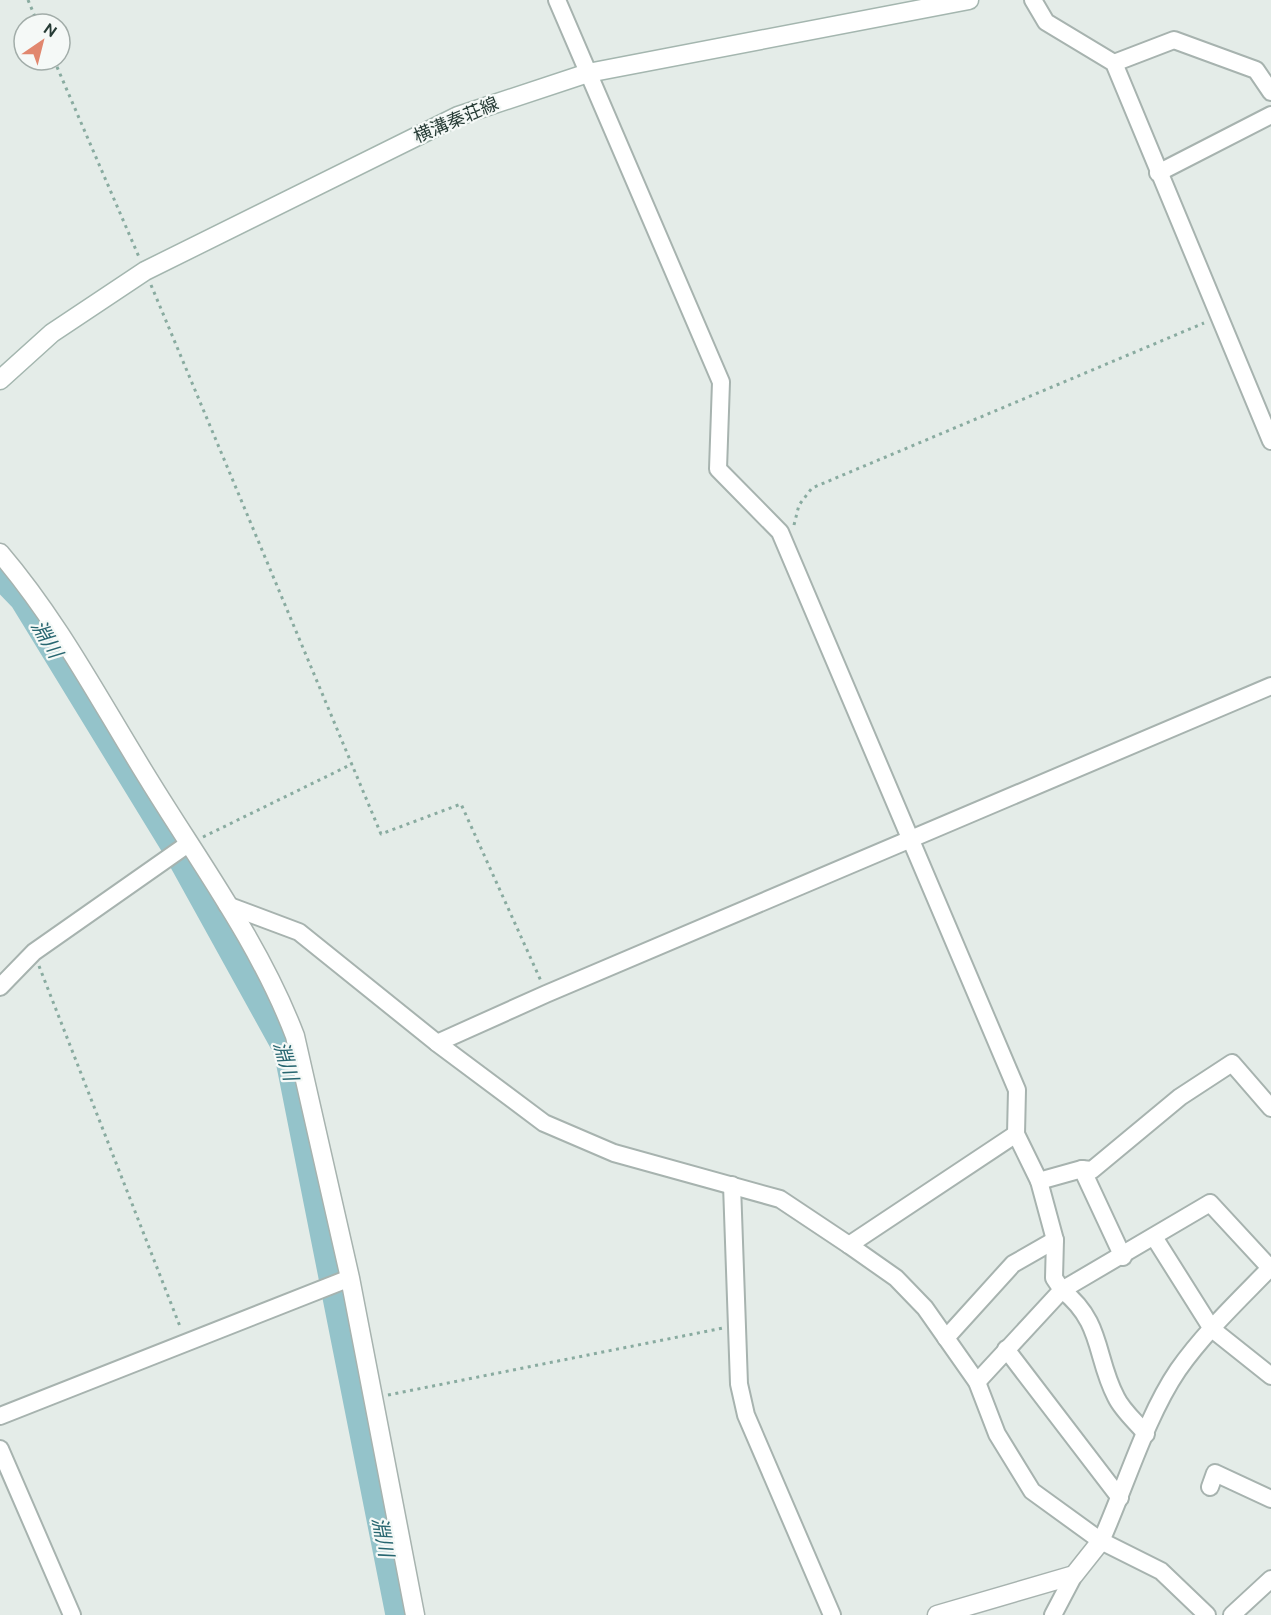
<svg xmlns="http://www.w3.org/2000/svg" width="1271" height="1615" viewBox="0 0 1271 1615" font-family="Ubuntu,'Noto Sans JP',sans-serif">
	<style>
		.lines { fill: none; stroke-linecap: round; stroke-linejoin: round }
		.river { stroke: #94c3ca; stroke-width: 27 }
		.minor-casing { stroke: #a7b3af; stroke-width: 20 }
		.tertiary-casing { stroke: #a7b3af; stroke-width: 21 }
		.secondary-casing { stroke: #a4b6af; stroke-width: 21 }
		.path { stroke: #89aba0; stroke-width: 3; stroke-dasharray: 3 4.5; stroke-linecap: butt }
		.minor { stroke: #fff; stroke-width: 16 }
		.tertiary { stroke: #fff; stroke-width: 18 }
		.secondary { stroke: #fff; stroke-width: 18 }
		.labels { text-anchor: middle; stroke-width: 4.5; stroke-linejoin: round; paint-order: stroke }
		.street-label { font-size: 18px; fill: #263b35; stroke: #f5f9f7 }
		.water-label { font-size: 20px; font-style: italic; fill: #276670; stroke: #f5f9f7 }
	</style>
	<rect width="100%" height="100%" fill="#e4ece8"/>
	<g class="lines">
		<path class="river" d="M0 575 23 599 173 844 287 1050 399 1615"/>
		<defs>
			<g id="minor">
				<path d="M557 0 721 382 718 469 780 532 1017 1090 1016 1134 1039 1181 1082 1169 1092 1170 1180 1097 1232 1063 1271 1108"/>
				<path d="M1033 0 1046 22 1114 63 1271 441"/>
				<path d="M1114 63 1174 40 1256 70 1271 92"/>
				<path d="M1158 173 1271 115"/>
				<path d="M227 905 299 932 437 1043 544 1123 614 1153 780 1199 849 1245 896 1278 925 1308 977 1382 997 1434 1032 1491 1101 1541 1161 1571 1207 1615"/>
				<path d="M0 987 34 952 188 844"/>
				<path d="M437 1043 546 994 1271 686"/>
				<path d="M1082 1169 1123 1257"/>
				<path d="M732 1185 739 1384 746 1415 832 1615"/>
				<path d="M1154 1237 1212 1329 1271 1376"/>
				<path d="M849 1245 1016 1134"/>
				<path d="M946 1338 1013 1264 1055 1240"/>
				<path d="M1006 1349 1120 1498"/>
				<path d="M977 1382 1062 1290 1054 1278 1055 1240 1039 1181"/>
				<path d="M0 1416 350 1278"/>
				<path d="M1146 1434C1136 1422 1122 1410 1116 1397 1095 1357 1103 1322 1062 1290L1210 1203 1271 1269"/>
				<path d="M0 1449 72 1615"/>
				<path d="M1210 1487 1215 1473 1271 1499"/>
				<path d="M1101 1541C1125 1488 1146 1417 1178 1370 1204 1333 1238 1301 1270 1268"/>
				<path d="M1053 1615 1074 1575"/>
				<path d="M1232 1615 1271 1579"/>
			</g>
			<g id="tertiary">
				<path d="M0 553C59 622 101 703 149 780 200 863 260 944 295 1036L350 1278 415 1615"/>
				<path d="M937 1615 1074 1575 1101 1541"/>
			</g>
			<path id="secondary" d="M0 380 52 333 145 271 458 116 588 73 969 0"/>
		</defs>
		<use href="#minor" class="minor-casing"/>
		<use href="#tertiary" class="tertiary-casing"/>
		<use href="#secondary" class="secondary-casing"/>
		<g class="path">
			<path d="M28 0 38 24"/>
			<path d="M54 60 139 257"/>
			<path d="M151 285 381 834 461 804 541 981"/>
			<path d="M794 525 799 505 812 488 1204 323"/>
			<path d="M203 837 352 764"/>
			<path d="M39 966 181 1329"/>
			<path d="M388 1395 723 1328"/>
		</g>
		<use href="#minor" class="minor"/>
		<use href="#tertiary" class="tertiary"/>
		<use href="#secondary" class="secondary"/>
	</g>
	<g class="labels">
		<g class="street-label">
			<text transform="translate(456 120) rotate(-23)" y="6">横溝秦荘線</text>
		</g>
		<g class="water-label">
			<text transform="translate(47 639) rotate(59)" y="7">淵川</text>
			<text transform="translate(286 1061) rotate(73)" y="7">淵川</text>
			<text transform="translate(383 1537) rotate(79)" y="7">淵川</text>
		</g>
	</g>
	<g transform="translate(42 42) rotate(35)"><circle r="28" fill="#f5f9f7" stroke="#a2ada9" stroke-width="1.5"/>
	<path d="M0-4.5L10 22L0 15L-10 22Z" fill="#e1876e"/>
	<text y="-9" font-size="16" font-weight="bold" text-anchor="middle" fill="#263b35">N</text>
	</g>
</svg>
